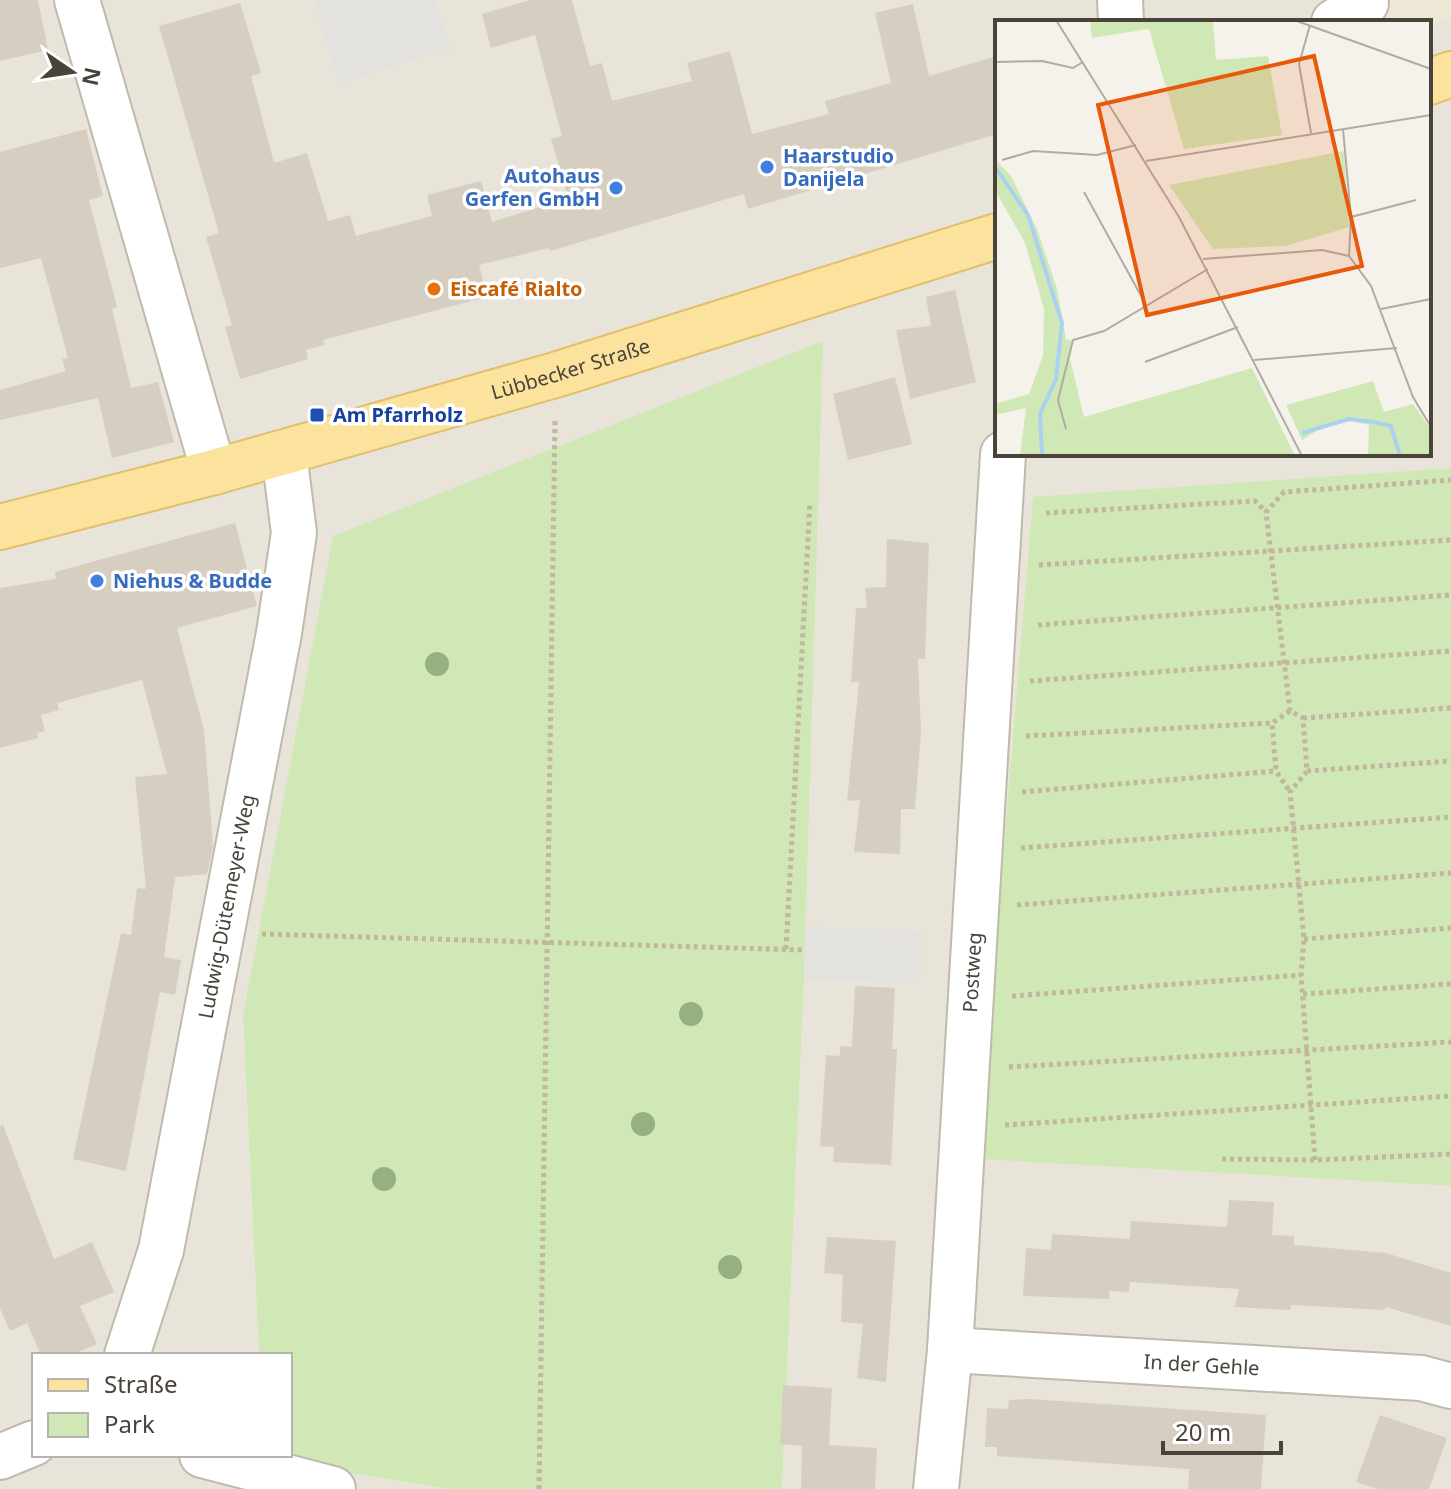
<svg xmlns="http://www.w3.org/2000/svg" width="1451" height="1489" viewBox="0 0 1451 1489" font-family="'Noto Sans',sans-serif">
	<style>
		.residential { fill: #e9e4d9; fill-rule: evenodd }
		.education { fill: #ede7d5 }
		.green { fill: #d0e8b5 }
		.parking { fill: #e4e2df }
		.building { fill: #d6cec0 }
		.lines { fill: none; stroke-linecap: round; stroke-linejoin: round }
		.minor-casing { stroke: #c0baad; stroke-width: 48 }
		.major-casing { stroke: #e1c06d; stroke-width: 48 }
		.path { stroke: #c2b69f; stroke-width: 5; stroke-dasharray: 4 4; stroke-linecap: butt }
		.minor { stroke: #fff; stroke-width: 44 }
		.major { stroke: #fbe29d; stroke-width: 44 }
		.tree { fill: #96b082 }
		.shop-dot { fill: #3f7fe0; stroke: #fff; stroke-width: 3 }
		.food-dot { fill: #e8710a; stroke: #fff; stroke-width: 3 }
		.transit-dot { fill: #1a4fb4; stroke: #fff; stroke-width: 3 }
		.labels { text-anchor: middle; stroke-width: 7; stroke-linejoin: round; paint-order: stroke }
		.shop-label { font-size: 20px; font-weight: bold; fill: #366cbe; stroke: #fff; text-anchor: start }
		.food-label { font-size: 20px; font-weight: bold; fill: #c56008; stroke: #fff; text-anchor: start }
		.street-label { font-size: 20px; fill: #494339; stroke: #fff }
		.transit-label { font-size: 20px; font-weight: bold; fill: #164399; stroke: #fff; text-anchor: start }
		.inset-river { fill: none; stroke: #aad2ef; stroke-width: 4 }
		.inset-road { fill: none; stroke: #b0aca4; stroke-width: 2 }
		.view { fill: #e8590c; fill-opacity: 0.15; stroke: #e8590c; stroke-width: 4 }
		.inset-edge { fill: none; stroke: #494339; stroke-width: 4 }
	</style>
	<rect width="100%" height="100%" fill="#f5f2eb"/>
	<path class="residential" d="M0 0H1451V468L1033 498 979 1159 1451 1186V1489H782L804 979 822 341 243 1016 259 1355H34V1455H274L276 1461 450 1489H0ZM997 22H1429V454H997Z"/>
	<path class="education" d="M1379 0H1451V19L1429 27V22H1387Z"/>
	<g class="green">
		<path d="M823 341 804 979 782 1489H450L276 1461 274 1455H290V1355H259L243 1016 333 536Z"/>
		<path d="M1451 468V1186L978 1159 1033 497Z"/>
	</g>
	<g class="parking">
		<path d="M314 0H435L450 49 339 83Z"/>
		<path d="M805 927 922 931 920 983 804 979Z"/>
	</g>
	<g class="building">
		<path d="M0 0H38L48 50 0 61Z"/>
		<path d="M530 0H572L590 66 602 63 612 101 692 81 687 63 730 51 752 134 829 114 825 101 891 83 875 13 913 4 929 76 997 56V134L748 209 744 194 550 251 549 248 479 265 487 297 323 340 324 345 306 350 308 359 240 379 225 327 232 325 206 237 219 233 159 26 240 3 261 73 251 76 274 163 307 153 328 221 350 215 356 236 432 216 427 195 481 181 492 222 568 198 551 139 562 136 535 35 491 48 482 14Z"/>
		<path d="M86 129 103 196 89 200 117 307 112 309 131 388 158 382 174 442 112 458 98 398 0 420V390L66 371 62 359 68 358 41 258 0 268V152Z"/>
		<path d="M955 290 976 382 910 399 896 330 931 326 926 297Z"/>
		<path d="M895 377 912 444 848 460 833 394Z"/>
		<path d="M235 523 257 606 177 628 204 730 213 846 207 874 175 877 164 957 181 960 175 995 160 992 126 1171 73 1159 121 933 131 935 137 888 146 889 135 777 167 774 142 680 57 703 59 710 41 715 45 731 37 733 38 738 0 748V588L56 579 55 572Z"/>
		<path d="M887 539 929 543 925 659H918L921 732 915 809H901L900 854 854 852 860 800 847 801 859 682H851L856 608H867L865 588 886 587Z"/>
		<path d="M855 986 895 988 892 1049H897L891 1165 833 1162 834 1147 820 1146 826 1055 840 1056V1046L852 1047Z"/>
		<path d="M3 1125 54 1259 92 1242 114 1292 80 1306 97 1344 71 1355H41L27 1323 10 1331 0 1308V1126Z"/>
		<path d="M1229 1200 1274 1202 1272 1235 1294 1236V1245L1386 1253 1451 1273V1326L1386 1307 1385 1310 1291 1305V1310L1235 1307 1239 1289 1130 1282 1129 1292 1109 1291V1299L1023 1296 1026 1248 1051 1250 1052 1234 1130 1239 1131 1221 1227 1227Z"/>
		<path d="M827 1237 896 1241 886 1382 857 1378 863 1324 841 1322 843 1275 824 1273Z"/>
		<path d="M783 1385 832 1388 829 1445 877 1448 875 1489H801L802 1446 780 1444Z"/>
		<path d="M1030 1399 1266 1415 1261 1489H1188L1189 1469 997 1456V1447H985L987 1408 1008 1409 1009 1400Z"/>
		<path d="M1380 1415 1447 1438 1429 1489H1377L1356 1482Z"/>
	</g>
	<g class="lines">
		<defs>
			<g id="minor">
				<path d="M77 0 214 472"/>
				<path d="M1120 0 1121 22"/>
				<path d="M1334 22 1366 3"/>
				<path id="s1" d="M950 1350 1421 1378 1451 1386"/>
				<path id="s2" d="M127 1355 161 1250 279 633 294 533 284 453"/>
				<path d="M202 1455 333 1489"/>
				<path d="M0 1457 34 1443"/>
				<path id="s3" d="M936 1489 950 1350 1003 454"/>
			</g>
			<g id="major">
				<path d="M1429 82 1451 74"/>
				<path id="s4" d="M0 527 214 472 555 375 997 236"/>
			</g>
		</defs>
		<use href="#minor" class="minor-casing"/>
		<use href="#major" class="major-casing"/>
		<g class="path">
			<path d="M1046 513 1255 501 1266 512"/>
			<path d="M1039 565 1451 540"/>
			<path d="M1038 625 1451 595"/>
			<path d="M1030 681 1451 651"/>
			<path d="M1290 711 1272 723 1276 771 1290 792"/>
			<path d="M1303 718 1451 708"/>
			<path d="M1026 736 1272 723"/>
			<path d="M1307 771 1451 761"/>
			<path d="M1022 792 1276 771"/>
			<path d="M1021 848 1451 817"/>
			<path d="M1017 905 1451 873"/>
			<path d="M262 934 804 950"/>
			<path d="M1304 939 1451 928"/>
			<path d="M786 949 810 502"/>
			<path d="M1303 994 1451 984"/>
			<path d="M1012 996 1301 975"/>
			<path d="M1009 1067 1451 1042"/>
			<path d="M1005 1125 1451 1096"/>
			<path d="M1222 1159 1315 1160 1451 1154"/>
			<path d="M1315 1160 1301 975 1304 939 1290 792 1307 771 1303 718 1290 711 1266 512 1284 492 1451 480"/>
			<path d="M539 1489 555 418"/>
		</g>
		<use href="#minor" class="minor"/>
		<use href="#major" class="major"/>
	</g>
	<g class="tree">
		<circle cx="437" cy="664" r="12"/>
		<circle cx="691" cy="1014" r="12"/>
		<circle cx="643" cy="1124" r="12"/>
		<circle cx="384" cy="1179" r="12"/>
		<circle cx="730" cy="1267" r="12"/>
	</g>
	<g class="shop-dot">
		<circle cx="767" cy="167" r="8"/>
		<circle cx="616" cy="188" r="8"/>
		<circle cx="97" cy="581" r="8"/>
	</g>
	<circle class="food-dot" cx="434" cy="289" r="8"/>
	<rect class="transit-dot" x="309" y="407" width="16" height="16" rx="4"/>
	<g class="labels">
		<g class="shop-label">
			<text x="783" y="163">Haarstudio<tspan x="783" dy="23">Danijela</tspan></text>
			<text x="600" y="183" text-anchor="end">Autohaus<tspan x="600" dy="23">Gerfen GmbH</tspan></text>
			<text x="113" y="588">Niehus &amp; Budde</text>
		</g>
		<g class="food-label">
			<text x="450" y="296">Eiscafé Rialto</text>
		</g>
		<g class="street-label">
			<text dy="7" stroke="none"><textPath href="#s4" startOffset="592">Lübbecker Straße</textPath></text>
			<text dy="7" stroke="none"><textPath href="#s2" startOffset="460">Ludwig-Dütemeyer-Weg</textPath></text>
			<text dy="7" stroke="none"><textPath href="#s3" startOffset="518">Postweg</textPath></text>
			<text dy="7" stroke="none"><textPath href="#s1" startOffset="252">In der Gehle</textPath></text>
		</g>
		<g class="transit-label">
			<text x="333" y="422">Am Pfarrholz</text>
		</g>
	</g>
	<g transform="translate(995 20)">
		<rect width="436" height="436" fill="#f5f2eb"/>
		<path d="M95 0H218L221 40 273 36 287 115 189 129 154 9 97 18ZM349 131 354 207 291 226 218 229 174 165ZM0 139 16 156 42 209 62 268 71 319 78 321 75 339 89 397 257 348 300 436H25L31 388 0 395V384L34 374 48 335 49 289 30 223 0 170ZM378 361 389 392 418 384 436 410V436H373L374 405 356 401 328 407 307 420 291 385Z" fill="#d0e8b5"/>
		<path class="inset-river" d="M0 147 33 195 67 303 61 359 45 394 47 436M307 413 354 399 379 402 396 406 405 436"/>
		<path class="inset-road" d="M61 0 184 197 307 436M299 0 436 49M315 5 304 44 316 113M0 42 47 41 78 48 88 42M348 109 356 197 354 236 376 266 418 377 436 407M7 140 38 131 102 135 141 125M151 141 436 95M89 172 150 283M356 197 421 180M208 239 327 230 354 236M386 289 436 279M259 340 402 328M150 342 243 307M71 409 63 380 78 320 109 311 213 249"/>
		<path class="view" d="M319 36 367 246 152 295 103 85Z"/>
		<rect width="436" height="436" class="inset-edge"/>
	</g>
	<rect x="32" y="1353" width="260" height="104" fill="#ffffff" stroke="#b6b4b0" stroke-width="2"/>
	<rect x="48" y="1379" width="40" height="12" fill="#fbe29d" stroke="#b6b4b0" stroke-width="2"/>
	<text x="104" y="1393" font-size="24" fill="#494339">Straße</text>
	<rect x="48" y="1413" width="40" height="24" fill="#d0e8b5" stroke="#b6b4b0" stroke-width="2"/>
	<text x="104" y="1433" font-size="24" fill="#494339">Park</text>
	<g transform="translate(72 72) rotate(103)" stroke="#ffffff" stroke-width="6" paint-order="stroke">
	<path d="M0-6L14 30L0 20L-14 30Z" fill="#494339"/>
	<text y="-12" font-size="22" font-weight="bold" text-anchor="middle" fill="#494339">N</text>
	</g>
	<path d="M1163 1441v12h118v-12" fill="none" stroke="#494339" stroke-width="4"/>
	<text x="1175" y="1441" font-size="24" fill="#494339" stroke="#ffffff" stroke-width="6" paint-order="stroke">20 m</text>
</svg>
